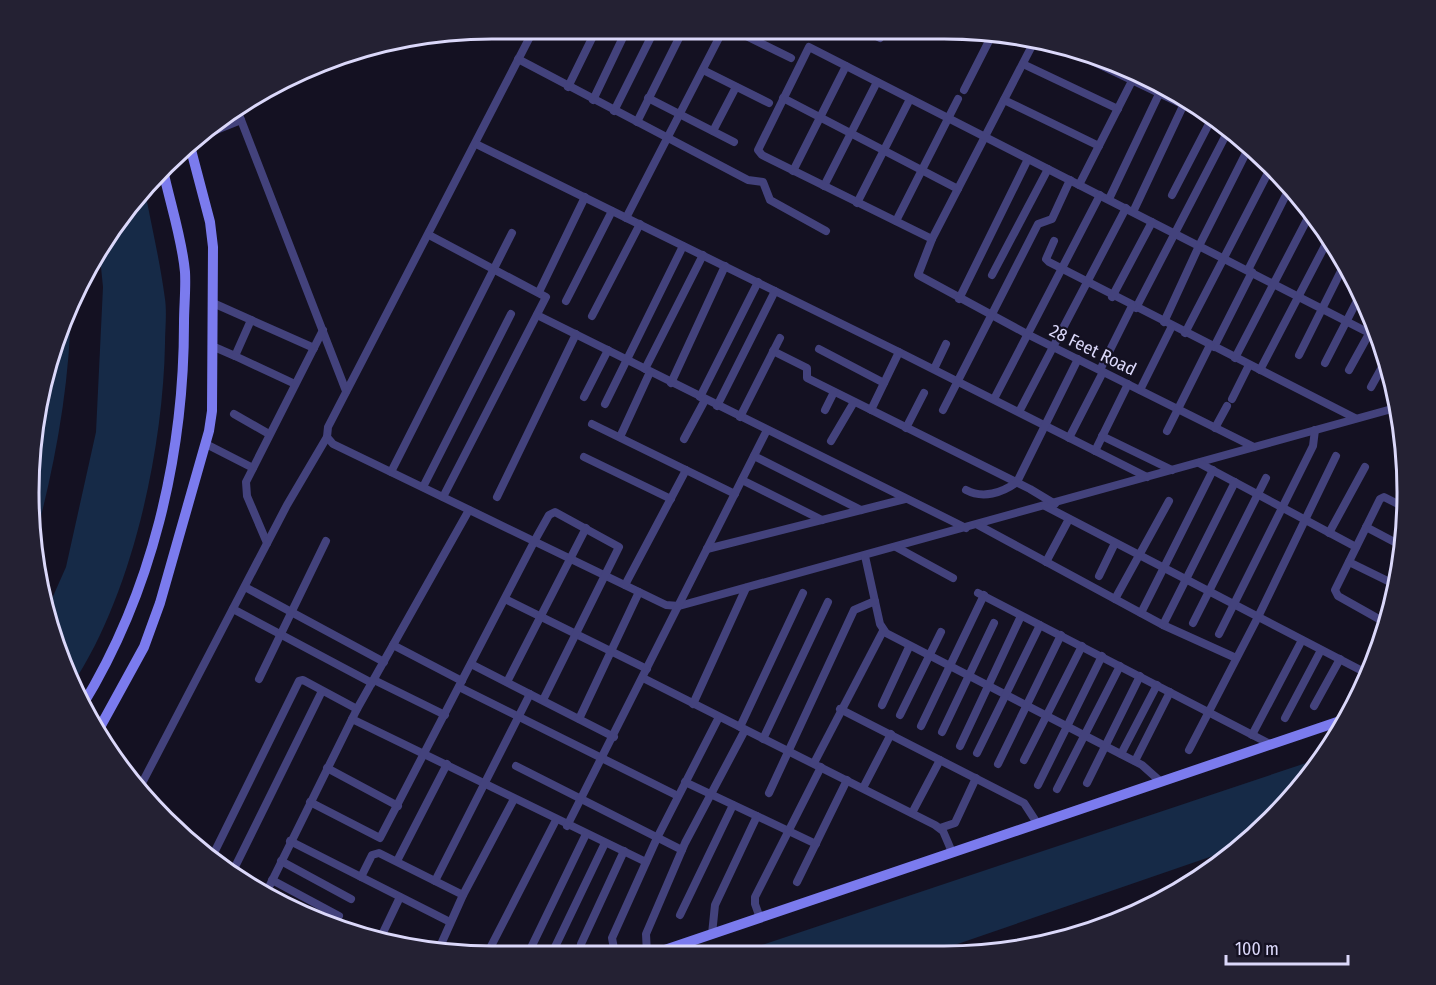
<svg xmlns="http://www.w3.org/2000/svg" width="1436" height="985" viewBox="0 0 1436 985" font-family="'Fira Sans Condensed',sans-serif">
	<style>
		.water { fill: #162a47 }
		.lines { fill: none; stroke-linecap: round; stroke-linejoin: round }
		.street { stroke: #43427c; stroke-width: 8 }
		.secondary { stroke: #7b7bee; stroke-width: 10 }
		.labels { text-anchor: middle; stroke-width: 4.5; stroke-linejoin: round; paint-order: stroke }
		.street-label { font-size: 18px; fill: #dbd8fa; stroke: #141122 }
		.rim { fill: none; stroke: #dbd8fa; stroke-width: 3 }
	</style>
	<rect width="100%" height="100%" fill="#141122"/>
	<g class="water">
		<path d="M144 186C151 224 160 261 165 299 167 313 165 330 165 344 163 451 132 595 72 685L47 610 66 567 96 432 103 287 100 257Z"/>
		<path d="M71 303C70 383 56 459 36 536L32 432 64 315Z"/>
		<path d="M1324 757 1271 821 1230 850 943 949 741 952Z"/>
	</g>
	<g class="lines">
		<g class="street">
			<path d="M534 29 328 427 327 437 333 444 666 605 679 606 1399 407"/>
			<path d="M709 32 719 37"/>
			<path d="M740 33 791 58"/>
			<path d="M874 35 880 38"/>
			<path d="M1036 38 932 239 918 275 1027 334 1254 447"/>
			<path d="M1075 53 1211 118"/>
			<path d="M518 59 748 180 763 182 770 200 826 231"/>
			<path d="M1023 64 1118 109"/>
			<path d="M703 70 769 103"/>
			<path d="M568 87 596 30"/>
			<path d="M964 90 991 37"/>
			<path d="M648 98 734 142"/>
			<path d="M783 98 958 189"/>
			<path d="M593 100 626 31"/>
			<path d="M1004 100 1099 146"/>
			<path d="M614 111 654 31"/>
			<path d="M241 120 346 391"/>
			<path d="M637 122 682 32"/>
			<path d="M713 131 736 87"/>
			<path d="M201 136 241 120 236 106"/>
			<path d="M476 144 899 352 1147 477"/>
			<path d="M793 171 846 66"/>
			<path d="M1079 185 1135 75"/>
			<path d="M824 186 877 82"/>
			<path d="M1172 195 1212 118"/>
			<path d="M1109 199 1159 94"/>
			<path d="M857 203 910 99"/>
			<path d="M1133 212 1183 106"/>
			<path d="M626 218 722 32"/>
			<path d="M896 221 958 99"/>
			<path d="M429 235 546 297 443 497"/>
			<path d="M932 239 762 155 758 150 809 47 1379 338"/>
			<path d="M1054 241 1046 259 1049 262 1355 418"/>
			<path d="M1248 270 1290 187"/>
			<path d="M992 275 1048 169"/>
			<path d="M539 292 585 197"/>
			<path d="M1112 297 1152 222"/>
			<path d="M959 299 1028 159"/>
			<path d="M566 301 612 211"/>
			<path d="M213 303 314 348"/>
			<path d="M1136 308 1228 131"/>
			<path d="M537 315 966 528"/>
			<path d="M592 316 640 224"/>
			<path d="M1164 322 1199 246 1249 147"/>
			<path d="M1185 333 1272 165"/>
			<path d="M212 346 235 356 251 320"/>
			<path d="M1214 347 1252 272"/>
			<path d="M819 349 884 383"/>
			<path d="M773 351 807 368V378L1030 489 1055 504"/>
			<path d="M1299 355 1345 263"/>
			<path d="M235 356 295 384"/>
			<path d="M1235 358 1311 212"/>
			<path d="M1325 363 1361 293"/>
			<path d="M645 369 703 255"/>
			<path d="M934 369 946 344"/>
			<path d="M1100 370 1132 306"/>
			<path d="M1260 370 1330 236"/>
			<path d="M1349 370 1375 323"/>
			<path d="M671 383 725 266"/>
			<path d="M1371 387 1386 360"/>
			<path d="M1140 390 1172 326"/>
			<path d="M584 397 608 350"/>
			<path d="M700 397 758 282"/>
			<path d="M994 399 1100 195"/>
			<path d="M1232 399 1249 365"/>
			<path d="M605 404 683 246"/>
			<path d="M717 406 775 291"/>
			<path d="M825 410 834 392"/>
			<path d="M871 410 899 352"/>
			<path d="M943 410 1038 224 1052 219 1070 180"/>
			<path d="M1019 412 1126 208"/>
			<path d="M234 414 269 434"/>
			<path d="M740 417 780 338"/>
			<path d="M592 424 735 494"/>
			<path d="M906 428 924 393"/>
			<path d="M1215 428 1227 406"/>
			<path d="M1167 431 1210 345"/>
			<path d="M1102 436 1172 470"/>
			<path d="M620 437 650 372"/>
			<path d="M1069 438 1103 372"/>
			<path d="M684 439 705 400"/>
			<path d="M831 441 854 402"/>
			<path d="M206 444 253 468"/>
			<path d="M1095 451 1128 384"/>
			<path d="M754 456 861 510"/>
			<path d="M584 457 671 499"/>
			<path d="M1199 463 1356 547"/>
			<path d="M391 472 512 233"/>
			<path d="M742 480 822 520"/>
			<path d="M423 487 511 314"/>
			<path d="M966 490C983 499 1002 493 1017 482L1078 359"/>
			<path d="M497 497 576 334"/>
			<path d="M1045 506 1370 675"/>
			<path d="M978 525 1163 625 1236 658"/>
			<path d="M1366 527 1402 546"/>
			<path d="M1329 533 1365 467"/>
			<path d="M267 543 247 496 246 482 323 330"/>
			<path d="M896 547 953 578"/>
			<path d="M707 549 905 499"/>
			<path d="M865 556 880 624 886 633 1142 765 1161 782"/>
			<path d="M1046 562 1069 519"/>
			<path d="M1349 562 1398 586"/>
			<path d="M1099 576 1115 543"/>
			<path d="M625 585 686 470"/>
			<path d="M245 587 384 662"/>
			<path d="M978 593 1270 744"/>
			<path d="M505 599 647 669"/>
			<path d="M1115 599 1169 501"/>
			<path d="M233 609 372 683"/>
			<path d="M1141 613 1213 470"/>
			<path d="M1193 623 1266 478"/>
			<path d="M1386 623 1338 596 1335 590 1380 499 1384 497 1406 508"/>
			<path d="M1163 625 1235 482"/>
			<path d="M1219 634 1313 446 1315 430"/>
			<path d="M393 645 462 681"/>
			<path d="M471 664 614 737"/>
			<path d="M643 678 935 825 943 831 952 852"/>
			<path d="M259 679 326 541"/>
			<path d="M374 680 445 715"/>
			<path d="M507 682 586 528"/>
			<path d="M459 687 678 796"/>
			<path d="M693 704 746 588"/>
			<path d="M882 705 909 647"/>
			<path d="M1314 706 1340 659"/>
			<path d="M840 709 1024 803 1037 823"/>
			<path d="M900 715 941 632"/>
			<path d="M1285 718 1321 650"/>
			<path d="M352 719 646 862"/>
			<path d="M579 719 639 592"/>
			<path d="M921 726 984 595"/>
			<path d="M740 727 803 593"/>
			<path d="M942 732 994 623"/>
			<path d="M1252 735 1302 640"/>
			<path d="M763 739 828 602"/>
			<path d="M960 746 1021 616"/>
			<path d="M1189 750 1258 617 1336 456"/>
			<path d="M977 753 1040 625"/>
			<path d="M1121 754 1157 685"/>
			<path d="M1024 760 1082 646"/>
			<path d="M1135 761 1170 692"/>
			<path d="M814 763 883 631"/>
			<path d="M998 764 1061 635"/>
			<path d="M516 766 682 850"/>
			<path d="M327 768 398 806"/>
			<path d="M685 782 816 844"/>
			<path d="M1087 783 1140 676"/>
			<path d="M1038 785 1102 656"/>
			<path d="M140 787 287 505 327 437"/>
			<path d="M863 788 891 734"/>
			<path d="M1057 789 1120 666"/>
			<path d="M769 793 854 610 875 601"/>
			<path d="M310 802 380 838 535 540 549 515 555 512 619 547 543 700"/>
			<path d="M912 813 940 760"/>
			<path d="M567 826 767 430"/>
			<path d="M940 828 955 823 976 778"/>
			<path d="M290 841 450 922"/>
			<path d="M211 859 299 681 303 680 357 709"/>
			<path d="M281 861 351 899"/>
			<path d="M397 861 447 764"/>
			<path d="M231 875 322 691"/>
			<path d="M361 877 372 855 379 853 463 895"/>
			<path d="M272 880 339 916"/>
			<path d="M435 881 530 694"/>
			<path d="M797 882 847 780"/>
			<path d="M265 895 357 709 469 510"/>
			<path d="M680 915 733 805"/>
			<path d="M760 918 755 904V897L821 767"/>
			<path d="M712 934 715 905 757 816"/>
			<path d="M379 941 400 897"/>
			<path d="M555 947 605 843"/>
			<path d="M438 951 463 895 514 799"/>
			<path d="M615 954 612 938 657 838 719 717"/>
			<path d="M647 954 646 934 685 843 745 730"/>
			<path d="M579 955 581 944 624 851"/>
			<path d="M486 956 556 820"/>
			<path d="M527 956 586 834"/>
		</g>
		<g class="secondary">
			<path d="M82 706C152 592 184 456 184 323 184 306 186 289 185 272 182 238 170 203 163 170"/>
			<path d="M99 729 144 647 160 603 209 431 212 411 213 247 210 222 190 146"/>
			<path d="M653 954 1346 719"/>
		</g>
	</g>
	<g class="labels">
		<g class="street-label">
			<text transform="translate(1093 350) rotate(26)" y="6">28 Feet Road</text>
		</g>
	</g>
	<path d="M0 0H1436V985H0ZM492 39H944A453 453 0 0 1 1397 492V493A453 453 0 0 1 944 946H492A453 453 0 0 1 39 493V492A453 453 0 0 1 492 39Z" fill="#242133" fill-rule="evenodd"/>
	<path class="rim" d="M492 39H944A453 453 0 0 1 1397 492V493A453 453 0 0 1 944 946H492A453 453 0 0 1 39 493V492A453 453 0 0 1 492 39Z"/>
	<path d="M1226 955v9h122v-9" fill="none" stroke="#dbd8fa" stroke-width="3"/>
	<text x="1235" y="955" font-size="18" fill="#dbd8fa" stroke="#141122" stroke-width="4.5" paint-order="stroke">100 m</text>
</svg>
